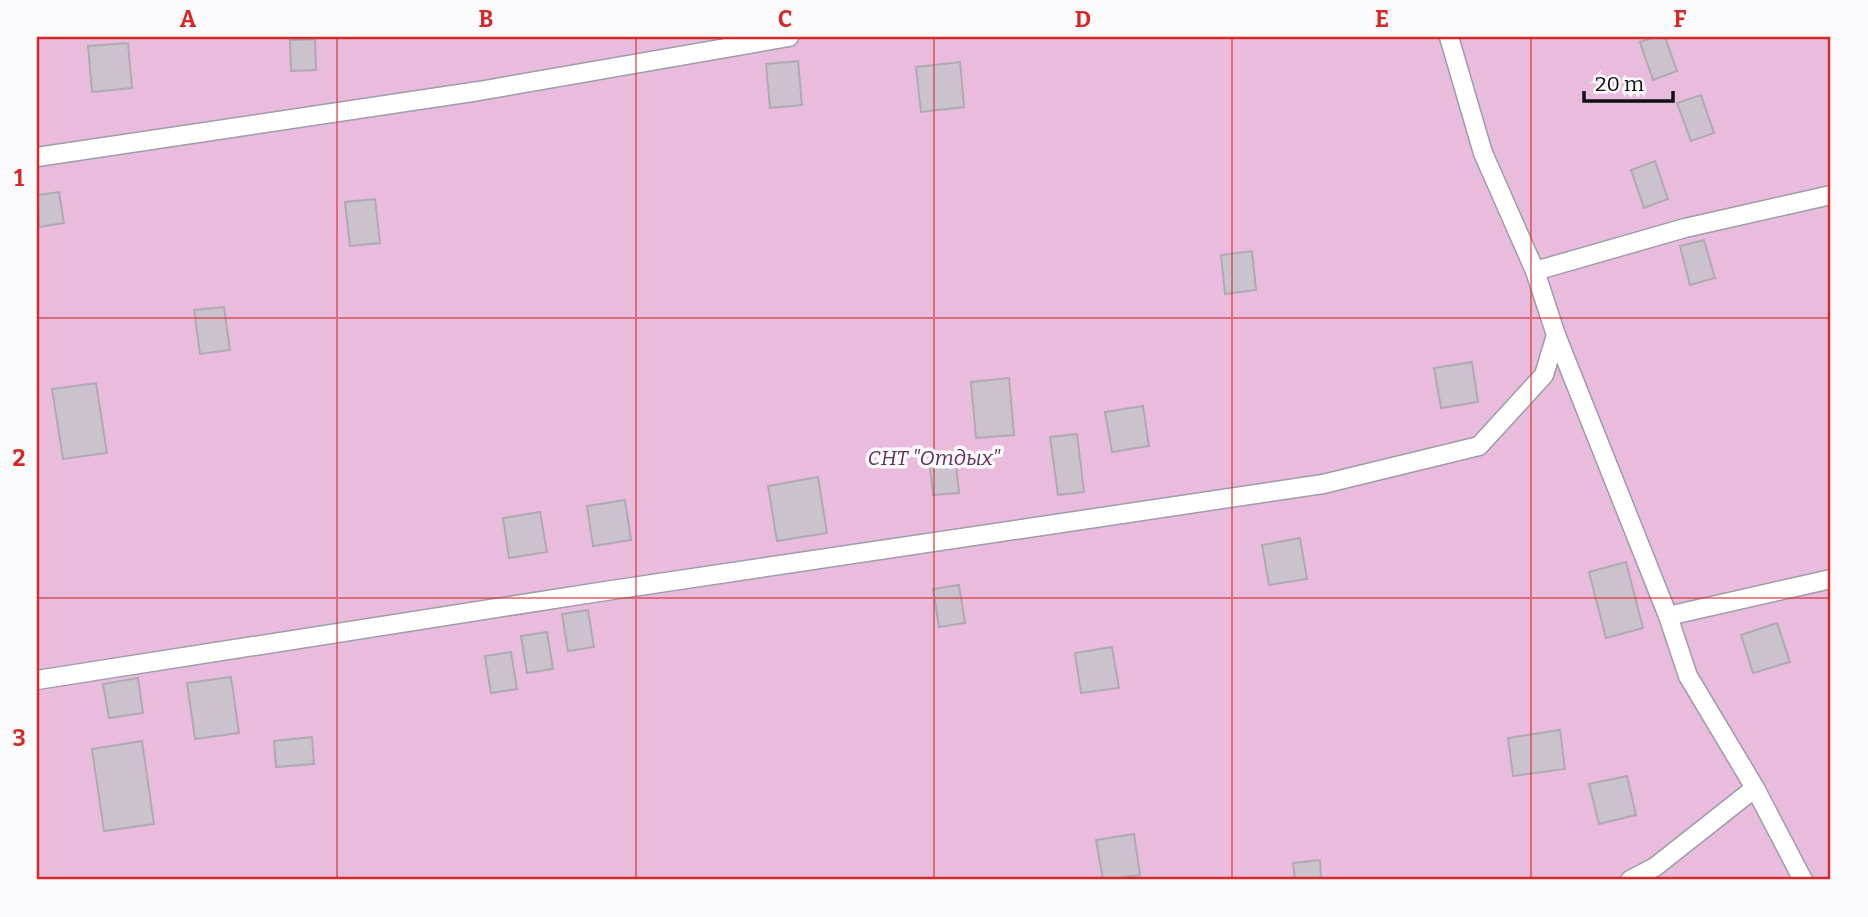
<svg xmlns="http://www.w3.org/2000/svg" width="1868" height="917" viewBox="0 0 1868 917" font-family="Bitter,serif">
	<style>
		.green { fill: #e9bcde }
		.building { fill: #cac3ce; stroke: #afa9b4; stroke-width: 2 }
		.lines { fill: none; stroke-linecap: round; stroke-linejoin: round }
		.service-casing { stroke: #9d9ca8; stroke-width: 21 }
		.service { stroke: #fff; stroke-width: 18 }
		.grid { fill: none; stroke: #d62828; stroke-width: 2; stroke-opacity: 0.55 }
		.labels { text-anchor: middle; stroke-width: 7; stroke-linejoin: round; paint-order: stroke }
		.park-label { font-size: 21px; font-style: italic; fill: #652f5b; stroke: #fbfbfd }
		.neatline { fill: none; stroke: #d62828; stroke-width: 2.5 }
		.grid-label { font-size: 23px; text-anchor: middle; font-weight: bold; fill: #d62828 }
	</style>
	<rect width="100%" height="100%" fill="#fbfbfd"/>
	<rect class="green" x="37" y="37" width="1794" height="843"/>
	<g class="building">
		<path d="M1653 37H1665L1677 71 1653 80 1640 42Z"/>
		<path d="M315 39 316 70 291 71 290 40Z"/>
		<path d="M128 43 132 88 92 92 88 46Z"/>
		<path d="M798 61 802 105 770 108 766 64Z"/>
		<path d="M960 62 964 107 921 112 916 67Z"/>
		<path d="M1701 95 1714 133 1691 141 1677 103Z"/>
		<path d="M1655 161 1668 199 1644 208 1631 170Z"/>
		<path d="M59 192 64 223 39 227 37 195Z"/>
		<path d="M375 199 380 243 350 246 345 202Z"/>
		<path d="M1704 240 1715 278 1690 285 1680 246Z"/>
		<path d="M1252 251 1256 290 1225 294 1221 255Z"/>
		<path d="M224 307 230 350 200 354 194 310Z"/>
		<path d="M1472 362 1478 402 1441 408 1434 368Z"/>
		<path d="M1009 378 1014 435 976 438 971 382Z"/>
		<path d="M96 383 107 453 63 459 52 389Z"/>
		<path d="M1143 406 1149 446 1112 452 1105 412Z"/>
		<path d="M1077 434 1084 492 1058 495 1050 437Z"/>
		<path d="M955 455 959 493 933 495 929 458Z"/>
		<path d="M818 477 827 533 777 541 768 486Z"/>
		<path d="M625 500 631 540 593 546 587 506Z"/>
		<path d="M540 512 547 552 509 558 503 518Z"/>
		<path d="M1300 538 1307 579 1269 585 1262 545Z"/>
		<path d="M1626 562 1643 628 1606 638 1589 572Z"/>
		<path d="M959 585 965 623 939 627 933 589Z"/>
		<path d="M588 610 594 647 568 651 562 614Z"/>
		<path d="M1777 623 1790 662 1753 673 1741 635Z"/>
		<path d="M547 632 553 669 527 673 521 636Z"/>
		<path d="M1112 647 1119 688 1081 693 1075 653Z"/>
		<path d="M511 652 517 689 491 693 485 656Z"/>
		<path d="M231 677 239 733 195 739 187 683Z"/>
		<path d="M138 678 143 713 109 718 103 684Z"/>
		<path d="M1560 730 1565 769 1513 776 1508 738Z"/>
		<path d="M312 737 314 764 276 767 274 741Z"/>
		<path d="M142 741 154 824 104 831 92 749Z"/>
		<path d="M1627 776 1636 815 1599 824 1589 784Z"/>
		<path d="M1134 834 1140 875 1103 880 1096 840Z"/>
		<path d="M1320 860 1321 880H1295L1293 863Z"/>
	</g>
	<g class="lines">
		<defs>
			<g id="service">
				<path d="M1449 37 1483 153 1535 271 1556 335 1668 616 1688 676 1755 788 1803 880"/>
				<path d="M37 157 479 91 789 37"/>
				<path d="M1535 271 1685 228 1831 195"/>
				<path d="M1668 616 1831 579"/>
				<path d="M37 680 599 592 1323 484 1479 446 1544 375 1556 335"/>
				<path d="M1630 880 1655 867 1755 788"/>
			</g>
		</defs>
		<use href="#service" class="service-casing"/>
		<use href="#service" class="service"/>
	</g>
	<path class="grid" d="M337 37V880M636 37V880M934 37V880M1232 37V880M1531 37V880M37 318H1831M37 598H1831"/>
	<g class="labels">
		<g class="park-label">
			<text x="934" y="465">СНТ "Отдых"</text>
		</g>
	</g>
	<rect width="1868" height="917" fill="none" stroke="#fbfbfd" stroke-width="77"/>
	<path d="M1584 91v10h89v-10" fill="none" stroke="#101014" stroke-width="3.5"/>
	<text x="1595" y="91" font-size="21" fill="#101014" stroke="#fbfbfd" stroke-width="5" paint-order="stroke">20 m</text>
	<rect x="38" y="38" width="1791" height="840" class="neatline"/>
	<g class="grid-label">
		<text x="188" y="27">A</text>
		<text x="486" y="27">B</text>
		<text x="785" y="27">C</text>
		<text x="1083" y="27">D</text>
		<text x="1382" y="27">E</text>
		<text x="1680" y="27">F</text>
		<text x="19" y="186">1</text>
		<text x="19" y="466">2</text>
		<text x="19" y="746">3</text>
	</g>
</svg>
